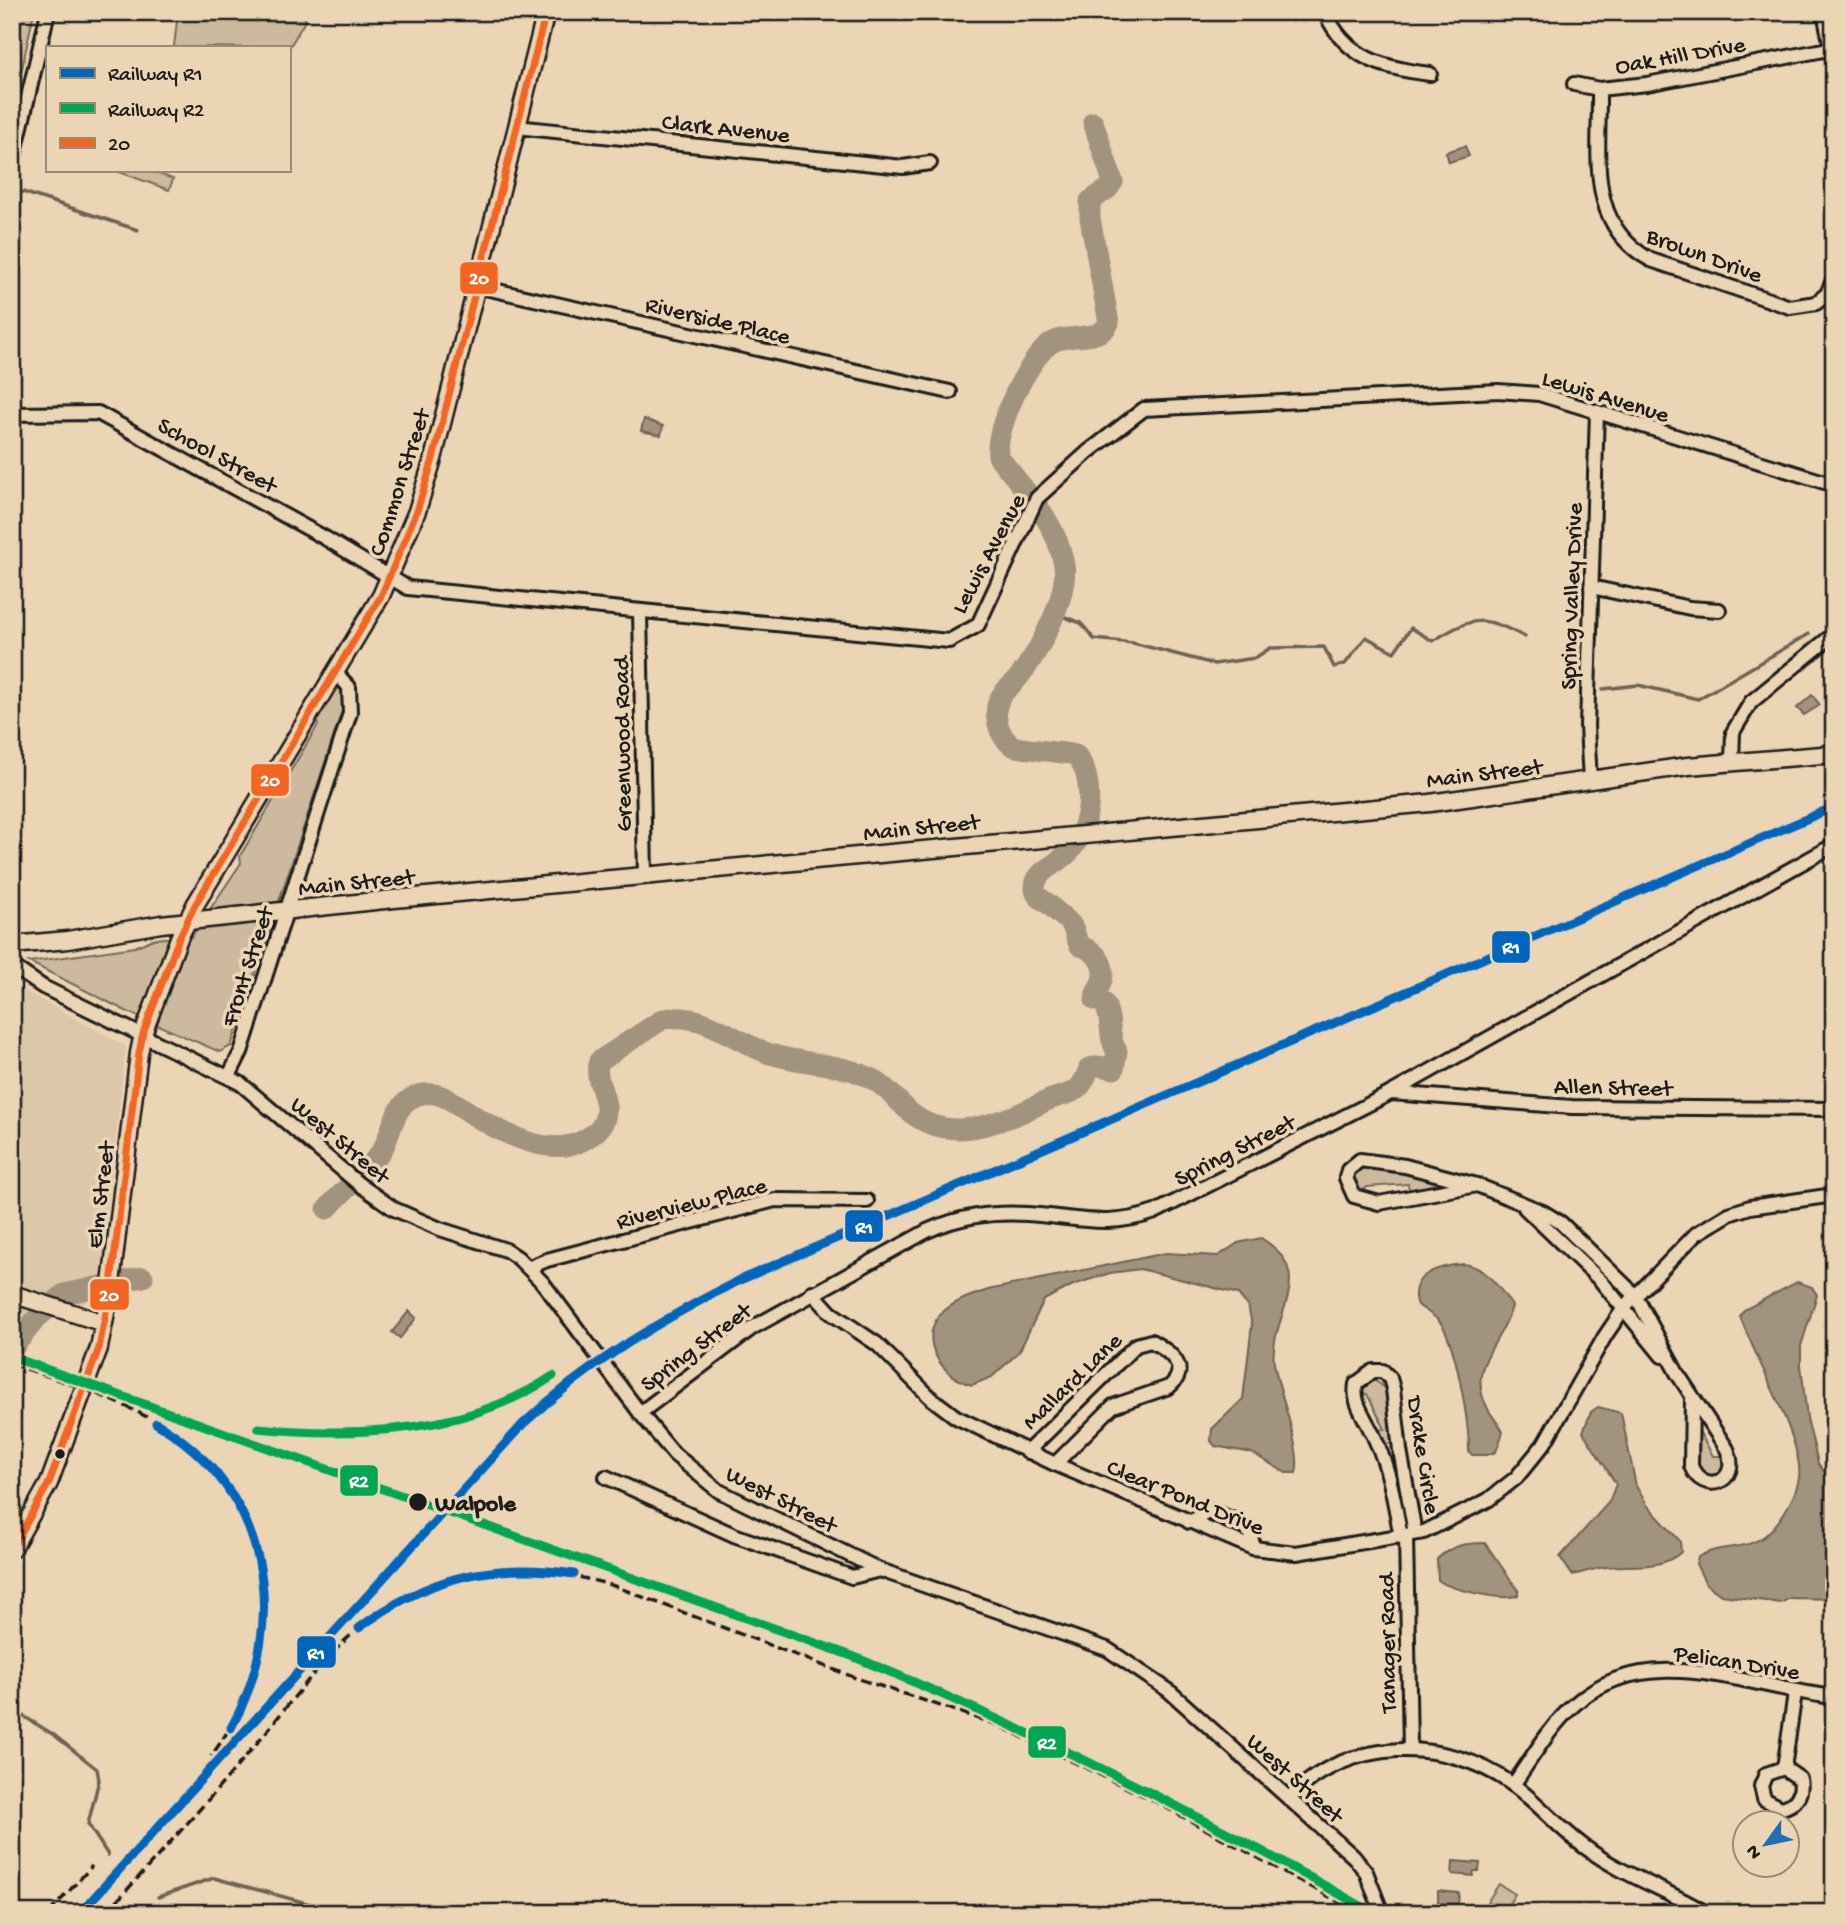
<svg xmlns="http://www.w3.org/2000/svg" width="1846" height="1925" viewBox="0 0 1846 1925" font-family="'Gochi Hand',sans-serif">
	<style>
		.built { fill: #dcc7a9 }
		.green { fill: #cdba9e; stroke: #746b5d; stroke-width: 2 }
		.water { fill: #a1937e; stroke: #6c6357; stroke-width: 2 }
		.lines { fill: none; stroke-linecap: round; stroke-linejoin: round }
		.stream { stroke: #6c6357; stroke-width: 3.5 }
		.river { stroke: #a1937e; stroke-width: 21 }
		.minor-casing { stroke: #1c1c1c; stroke-width: 18 }
		.major-casing { stroke: #1c1c1c; stroke-width: 21 }
		.minor { stroke: #ebd5b4; stroke-width: 12 }
		.major { stroke: #ebd5b4; stroke-width: 16 }
		.rail { stroke: #1c1c1c; stroke-width: 3.5; stroke-dasharray: 10 5; stroke-linecap: butt }
		.bus-1-casing { stroke: #ebd5b4; stroke-width: 12 }
		.bus-1 { stroke: #f26522; stroke-width: 7 }
		.rail-1-casing { stroke: #ebd5b4; stroke-width: 14 }
		.rail-2-casing { stroke: #ebd5b4; stroke-width: 14 }
		.rail-1 { stroke: #0065bd; stroke-width: 9 }
		.rail-2 { stroke: #00a651; stroke-width: 9 }
		.bus-dot { fill: #1c1c1c; stroke: #ebd5b4; stroke-width: 2.5 }
		.labels { text-anchor: middle; stroke-width: 7; stroke-linejoin: round; paint-order: stroke }
		.street-label { font-size: 24px; fill: #1c1c1c; stroke: #ebd5b4 }
		.stop-label { font-size: 24px; font-weight: bold; fill: #1c1c1c; stroke: #ebd5b4; text-anchor: start }
		.line-badge { stroke: #ebd5b4; stroke-width: 2.5 }
		.badge-label { font-size: 19px; text-anchor: middle; font-weight: bold; fill: #fff }
	</style>
	<rect width="100%" height="100%" fill="#ebd5b4"/>
	<filter id="ink" filterUnits="userSpaceOnUse"><feTurbulence type="fractalNoise" baseFrequency=".0143" numOctaves="2"/><feDisplacementMap in="SourceGraphic" scale="14" xChannelSelector="R" yChannelSelector="G"/><feConvolveMatrix kernelMatrix="1 2 1 2 8 2 1 2 1" color-interpolation-filters="sRGB"/></filter>
	<g filter="url(#ink)">
		<path class="built" d="M12 984 126 1046 98 1296 12 1341Z"/>
		<g class="green">
			<path d="M12 12H34L12 115Z"/>
			<path d="M178 12H306L305 21 289 48 174 47Z"/>
			<path d="M114 170H148L173 179 169 190Z"/>
			<path d="M340 688 345 692 346 699 231 1046 220 1052 130 1013 29 962 135 947 153 939 192 936 241 863 240 856 318 725 316 720 333 691Z"/>
			<path d="M1363 1166 1437 1178 1439 1188 1410 1195 1408 1184 1367 1187 1360 1194 1354 1192 1351 1177Z"/>
			<path d="M1550 1222 1623 1290V1293L1620 1295 1549 1228Z"/>
			<path d="M1368 1379C1396 1383 1390 1419 1393 1442L1390 1444 1383 1443 1375 1430 1385 1429 1367 1394 1356 1392Z"/>
			<path d="M1694 1422 1713 1456H1723L1726 1460 1722 1473 1704 1476 1696 1471Z"/>
			<path d="M1395 1458 1407 1520 1404 1526 1390 1460Z"/>
			<path d="M1499 1884 1515 1894 1503 1913H1480Z"/>
		</g>
		<g class="water">
			<path d="M1465 146 1469 156 1449 162 1446 152Z"/>
			<path d="M644 419 663 426 661 435 641 431Z"/>
			<path d="M1812 695 1820 705 1804 715 1797 708Z"/>
			<path d="M1261 1238C1321 1275 1268 1316 1274 1363 1278 1390 1303 1452 1296 1473H1286L1252 1453 1215 1446 1211 1441 1212 1429 1243 1399 1252 1324 1248 1306 1238 1294 1140 1269 1110 1273 1073 1285 1044 1300 1019 1352 992 1377 972 1385C941 1378 915 1336 944 1311 956 1300 973 1295 988 1290L1166 1253 1218 1256 1238 1243Z"/>
			<path d="M1464 1264C1485 1266 1501 1289 1512 1306 1503 1343 1464 1367 1488 1409 1492 1417 1499 1423 1503 1432L1496 1452 1487 1455H1472L1469 1451C1469 1426 1456 1337 1438 1320 1431 1313 1423 1310 1416 1303 1409 1273 1440 1266 1464 1264Z"/>
			<path d="M1797 1282 1812 1287 1817 1295 1801 1346V1365L1807 1418 1818 1463 1834 1486V1599L1790 1598 1781 1603 1721 1595 1706 1584 1696 1564 1698 1557C1719 1543 1749 1552 1768 1533 1781 1521 1797 1495 1799 1477 1804 1441 1753 1355 1740 1316L1744 1310Z"/>
			<path d="M409 1311 416 1318 400 1338 392 1332Z"/>
			<path d="M1598 1407 1621 1413 1636 1486 1647 1505 1680 1541 1681 1552C1660 1572 1626 1563 1600 1568 1591 1570 1581 1573 1572 1575L1560 1557 1609 1502 1616 1484 1583 1432 1591 1412Z"/>
			<path d="M1485 1543 1518 1590V1595C1504 1602 1449 1589 1438 1580L1437 1559C1452 1545 1465 1543 1485 1543Z"/>
			<path d="M1453 1861 1480 1863 1479 1871H1474L1473 1876 1452 1874Z"/>
			<path d="M1438 1891 1459 1893 1458 1904H1438Z"/>
		</g>
		<g class="lines">
			<g class="stream">
				<path d="M23 192 138 230"/>
				<path d="M1054 613 1081 623 1094 639 1133 643 1214 664 1255 658 1270 648 1324 647 1334 667 1345 664 1366 637 1394 652 1411 628 1433 641C1473 616 1483 615 1525 637"/>
				<path d="M1603 689 1638 685 1698 699 1809 634"/>
				<path d="M12 1709 54 1735 97 1769 99 1780 88 1824 108 1855"/>
				<path d="M158 1897 214 1878 343 1913"/>
			</g>
			<g class="river">
				<path d="M327 1209C344 1189 368 1171 382 1150 392 1133 393 1110 410 1099 436 1083 458 1106 478 1118 506 1135 552 1158 584 1140 591 1136 600 1130 603 1123 614 1101 592 1083 599 1061L663 1019C704 1011 732 1040 767 1053 799 1064 836 1062 866 1076 885 1084 896 1100 911 1113 950 1145 1004 1122 1042 1103 1067 1090 1079 1100 1089 1068L1099 1066 1114 1069 1117 1051C1107 1038 1113 1018 1104 1003L1095 1000C1095 992 1098 990 1101 983 1108 966 1096 950 1080 946 1076 940 1076 933 1072 926 1068 919 1058 914 1053 908 1047 901 1036 899 1035 889 1034 871 1056 865 1066 855 1091 832 1097 780 1076 755 1062 752 1019 749 1013 746 998 737 992 712 1000 698 1004 690 1013 685 1018 678 1038 654 1069 596 1064 565 1056 519 1024 491 998 456 995 428 1027 360 1050 344 1067 331 1099 344 1109 323L1090 218V201L1108 189 1113 182 1093 122"/>
				<path d="M12 1349 36 1319 64 1294 143 1277"/>
			</g>
			<defs>
				<g id="minor">
					<path d="M1325 12C1346 59 1383 68 1430 74"/>
					<path d="M1824 12 1834 62"/>
					<path d="M1574 84 1599 89 1647 84 1834 48"/>
					<path d="M1599 89C1600 153 1585 225 1651 260L1790 307 1816 303 1827 294 1834 278"/>
					<path d="M516 127 903 167 930 163"/>
					<path d="M12 165 48 12"/>
					<path d="M476 286 950 392"/>
					<path d="M12 414 98 413 325 538 408 588 949 641 978 625 1037 498 1088 452 1144 409 1498 391 1539 394 1834 485"/>
					<path d="M1591 587 1690 608 1719 610"/>
					<path d="M640 611 645 876"/>
					<path d="M1732 761 1733 732 1751 702 1834 634"/>
					<path d="M1590 781 1587 726 1597 412"/>
					<path d="M12 966 43 987 240 1083 360 1185 394 1209 440 1229 506 1250 518 1258 543 1283 640 1413 674 1454 719 1491 880 1570 1107 1649 1168 1690 1354 1857 1366 1872 1382 1913"/>
					<path d="M229 1076 241 1052 350 713 349 687 335 672"/>
					<path d="M1391 1093 1572 1107 1834 1109"/>
					<path d="M1477 1185 1379 1203 1354 1196 1346 1178 1348 1170 1360 1160 1405 1166 1477 1185 1543 1212 1561 1223 1635 1295 1677 1373 1727 1449C1742 1484 1702 1495 1691 1466L1692 1399"/>
					<path d="M1525 1208 1601 1281 1662 1356"/>
					<path d="M530 1267 547 1260 775 1200 867 1201"/>
					<path d="M812 1292 831 1313 877 1344 931 1398 956 1417 1055 1464 1253 1548 1296 1553 1424 1532 1488 1500 1516 1478 1544 1444 1605 1336 1624 1308 1696 1234 1729 1214 1750 1207 1834 1195"/>
					<path d="M640 1413 752 1328 927 1231C960 1216 991 1212 1027 1214 1075 1217 1107 1229 1155 1212L1391 1093 1834 845"/>
					<path d="M1027 1452 1136 1345 1151 1341C1171 1352 1191 1368 1169 1387L1113 1406 1055 1464"/>
					<path d="M606 1477 734 1535 852 1577 880 1570"/>
					<path d="M1189 1522 1211 1511C1232 1520 1252 1522 1253 1548"/>
					<path d="M1406 1536 1410 1748"/>
					<path d="M1401 1537C1393 1495 1389 1463 1368 1425 1361 1411 1353 1400 1356 1384L1373 1371H1383L1390 1378 1393 1389 1400 1450 1415 1533"/>
					<path d="M1784 1768 1800 1779C1803 1794 1796 1805 1781 1808L1764 1799 1761 1786 1766 1774 1784 1768 1795 1693"/>
					<path d="M1513 1785C1532 1758 1550 1726 1575 1704 1648 1639 1750 1688 1834 1697"/>
					<path d="M1289 1798C1348 1737 1444 1736 1512 1784 1540 1804 1561 1831 1589 1850 1625 1876 1668 1890 1706 1913"/>
				</g>
				<g id="major">
					<path d="M12 945 68 940 161 924 394 899 1430 803 1688 766 1834 754"/>
					<path d="M12 1294 104 1323"/>
					<path d="M12 1549 49 1483 99 1348 110 1292 139 1053 143 1034 179 938 195 905 381 596 417 511 433 459 546 12"/>
				</g>
			</defs>
			<use href="#minor" class="minor-casing"/>
			<use href="#major" class="major-casing"/>
			<use href="#minor" class="minor"/>
			<use href="#major" class="major"/>
			<g class="rail">
				<path d="M12 1364C67 1383 125 1400 173 1433 285 1510 288 1654 211 1756"/>
				<path d="M49 1913 92 1866"/>
				<path d="M80 1913 442 1511 552 1397 647 1328 683 1308 742 1279 1049 1145"/>
				<path d="M106 1913C155 1859 204 1806 251 1750 284 1712 314 1668 352 1634 428 1565 520 1558 614 1586L856 1678 995 1724 1154 1801 1359 1913"/>
			</g>
			<defs>
				<path id="bus-1" d="M12 1549 49 1483 99 1348 110 1292 139 1053 143 1034 179 938 195 905 381 596 417 511 433 459 546 12"/>
			</defs>
			<use href="#bus-1" class="bus-1-casing"/>
			<use href="#bus-1" class="bus-1"/>
			<defs>
				<g id="rail-1">
					<path d="M156 1423C269 1489 291 1619 231 1728"/>
					<path d="M359 1628C426 1578 490 1561 574 1574"/>
					<path d="M80 1913 523 1424C588 1363 662 1319 742 1279L1834 807"/>
				</g>
				<g id="rail-2">
					<path d="M12 1357 852 1656C1032 1730 1204 1816 1373 1913"/>
					<path d="M258 1428C357 1438 468 1433 553 1376"/>
				</g>
			</defs>
			<use href="#rail-1" class="rail-1-casing"/>
			<use href="#rail-2" class="rail-2-casing"/>
			<use href="#rail-1" class="rail-1"/>
			<use href="#rail-2" class="rail-2"/>
		</g>
	</g>
	<g class="bus-dot">
		<circle cx="60" cy="1454" r="6"/>
		<circle cx="418" cy="1502" r="10"/>
	</g>
	<g class="labels">
		<g class="street-label">
			<text transform="translate(1680 54) rotate(-10)" y="8">Oak Hill Drive</text>
			<text transform="translate(726 127) rotate(6)" y="8">Clark Avenue</text>
			<text transform="translate(1705 254) rotate(20)" y="8">Brown Drive</text>
			<text transform="translate(718 319) rotate(13)" y="8">Riverside Place</text>
			<text transform="translate(1606 395) rotate(17)" y="8">Lewis Avenue</text>
			<text transform="translate(218 454) rotate(29)" y="8">School Street</text>
			<text transform="translate(398 482) rotate(-72)" y="8">Common Street</text>
			<text transform="translate(987 553) rotate(-62)" y="8">Lewis Avenue</text>
			<text transform="translate(1570 596) rotate(-88)" y="8">Spring Valley Drive</text>
			<text transform="translate(621 744) rotate(-91)" y="8">Greenwood Road</text>
			<text transform="translate(1484 772) rotate(-7)" y="8">Main Street</text>
			<text transform="translate(921 826) rotate(-6)" y="8">Main Street</text>
			<text transform="translate(356 881) rotate(-6)" y="8">Main Street</text>
			<text transform="translate(246 966) rotate(-72)" y="8">Front Street</text>
			<text transform="translate(1613 1086) rotate(1)" y="8">Allen Street</text>
			<text transform="translate(341 1139) rotate(40)" y="8">West Street</text>
			<text transform="translate(1234 1149) rotate(-27)" y="8">Spring Street</text>
			<text transform="translate(99 1195) rotate(-83)" y="8">Elm Street</text>
			<text transform="translate(691 1202) rotate(-14)" y="8">Riverview Place</text>
			<text transform="translate(695 1346) rotate(-37)" y="8">Spring Street</text>
			<text transform="translate(1071 1380) rotate(-44)" y="8">Mallard Lane</text>
			<text transform="translate(1425 1455) rotate(81)" y="8">Drake Circle</text>
			<text transform="translate(1186 1496) rotate(22)" y="8">Clear Pond Drive</text>
			<text transform="translate(782 1498) rotate(27)" y="8">West Street</text>
			<text transform="translate(1386 1643) rotate(-91)" y="8">Tanager Road</text>
			<text transform="translate(1737 1661) rotate(9)" y="8">Pelican Drive</text>
			<text transform="translate(1296 1777) rotate(42)" y="8">West Street</text>
		</g>
		<g class="stop-label">
			<text x="435" y="1510">Walpole</text>
		</g>
	</g>
	<g class="line-badge">
		<rect x="459" y="261" width="40" height="34" rx="7" fill="#f26522"/>
		<rect x="250" y="763" width="40" height="34" rx="7" fill="#f26522"/>
		<rect x="1491" y="930" width="40" height="34" rx="7" fill="#0065bd"/>
		<rect x="844" y="1209" width="40" height="34" rx="7" fill="#0065bd"/>
		<rect x="89" y="1278" width="41" height="33" rx="7" fill="#f26522"/>
		<rect x="339" y="1464" width="40" height="33" rx="7" fill="#00a651"/>
		<rect x="296" y="1635" width="41" height="34" rx="7" fill="#0065bd"/>
		<rect x="1027" y="1725" width="40" height="34" rx="7" fill="#00a651"/>
	</g>
	<g class="badge-label">
		<text x="479" y="284">20</text>
		<text x="270" y="786">20</text>
		<text x="1511" y="953">R1</text>
		<text x="864" y="1233">R1</text>
		<text x="109" y="1301">20</text>
		<text x="359" y="1487">R2</text>
		<text x="316" y="1659">R1</text>
		<text x="1047" y="1749">R2</text>
	</g>
	<rect width="1846" height="1925" fill="none" stroke="#ebd5b4" stroke-width="42"/>
	<rect x="21" y="21" width="1804" height="1883" fill="none" stroke="#1c1c1c" stroke-width="2.5" filter="url(#ink)"/>
	<rect x="46" y="46" width="245" height="126" fill="#ebd5b4" stroke="#988b77" stroke-width="2"/>
	<rect x="60" y="68" width="35" height="10" fill="#0065bd" stroke="#988b77" stroke-width="2"/>
	<text x="108" y="80" font-size="21" fill="#1c1c1c">Railway R1</text>
	<rect x="60" y="103" width="35" height="10" fill="#00a651" stroke="#988b77" stroke-width="2"/>
	<text x="108" y="116" font-size="21" fill="#1c1c1c">Railway R2</text>
	<rect x="60" y="138" width="35" height="10" fill="#f26522" stroke="#988b77" stroke-width="2"/>
	<text x="108" y="150" font-size="21" fill="#1c1c1c">20</text>
	<g transform="translate(1766 1844) rotate(237)"><circle r="33" fill="#ebd5b4" stroke="#988b77" stroke-width="2"/>
	<path d="M0-5L12 26L0 18L-12 26Z" fill="#1f6fb2"/>
	<text y="-10" font-size="19" font-weight="bold" text-anchor="middle" fill="#1c1c1c">N</text>
	</g>
</svg>
